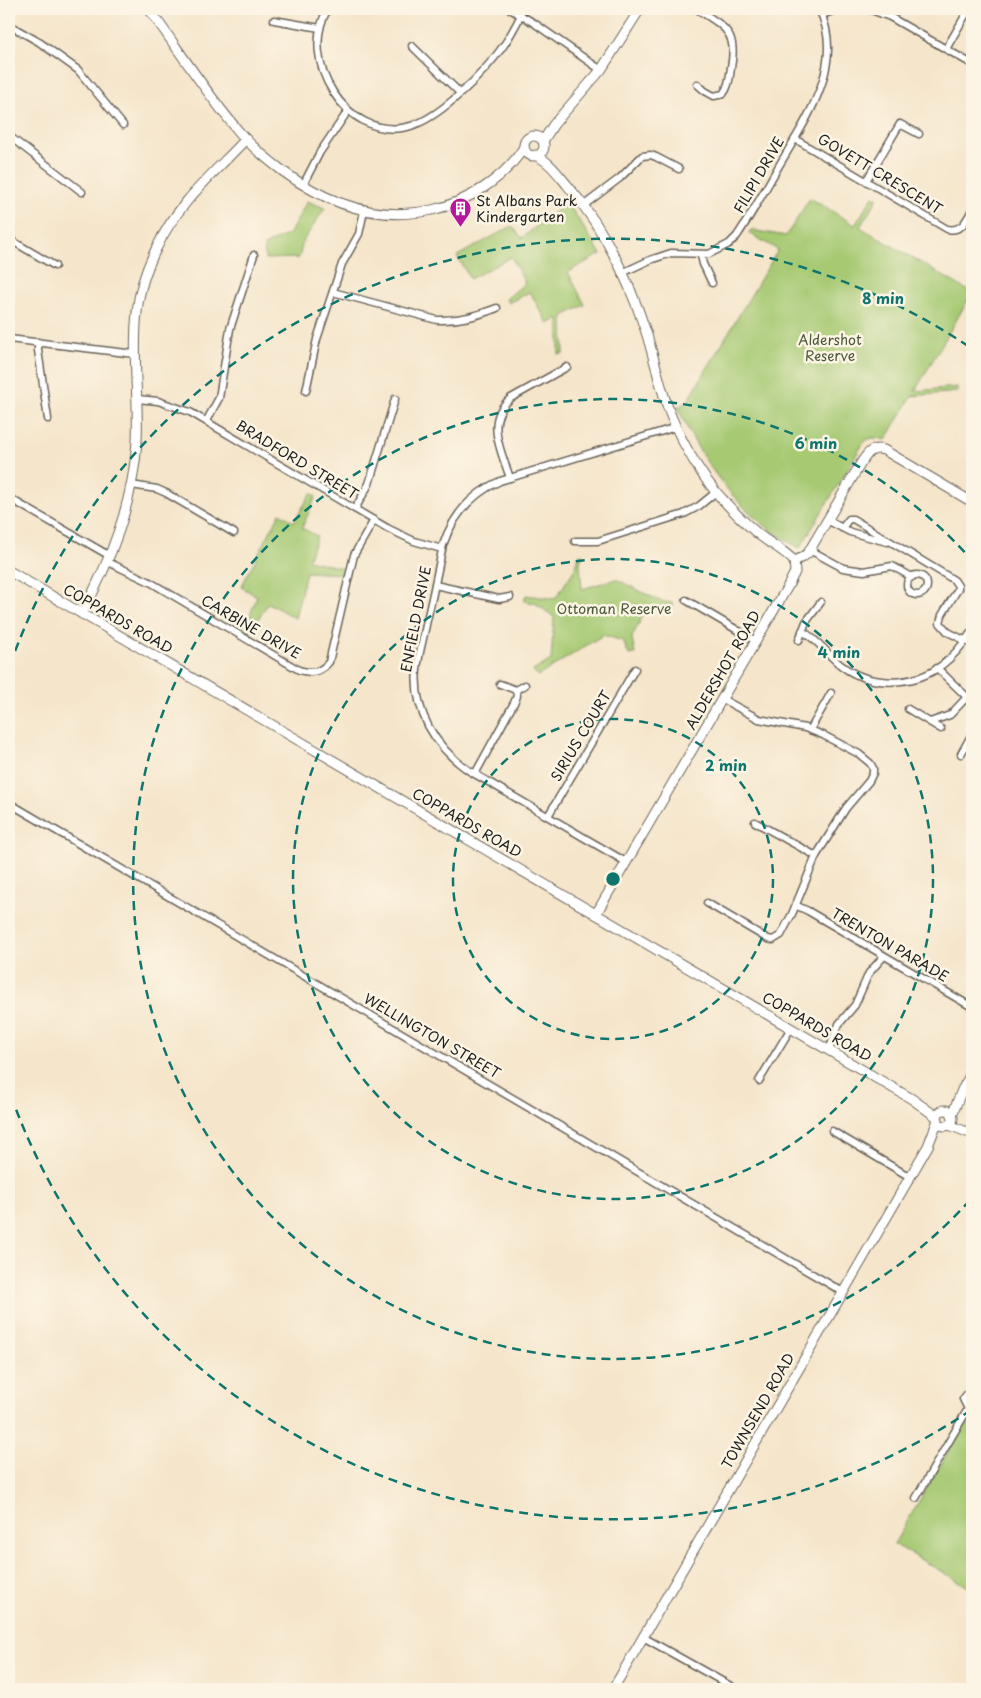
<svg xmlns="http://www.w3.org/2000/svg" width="981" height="1698" viewBox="0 0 981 1698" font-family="'Playpen Sans',sans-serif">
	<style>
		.green { fill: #a6c972; stroke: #617247 }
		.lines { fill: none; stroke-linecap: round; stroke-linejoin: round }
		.street-casing { stroke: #686259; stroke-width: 9 }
		.secondary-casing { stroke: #686259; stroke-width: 11 }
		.street { stroke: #fff; stroke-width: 6 }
		.secondary { stroke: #fff; stroke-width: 9 }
		.ring { fill: none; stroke: #0f766e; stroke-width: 2.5; stroke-dasharray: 9 6 }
		.labels { text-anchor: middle; stroke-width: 5; stroke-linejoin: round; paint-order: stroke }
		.street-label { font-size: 14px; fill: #1c1c1c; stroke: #fcf5e5 }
		.poi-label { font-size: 14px; fill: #1c1c1c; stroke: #fcf5e5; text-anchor: start }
		.park-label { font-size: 14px; fill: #4c593a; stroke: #fcf5e5 }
		.centre { fill: #0f766e; stroke: #fcf5e5; stroke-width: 2.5 }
		.ring-label { font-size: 15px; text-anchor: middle; font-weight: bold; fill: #0f766e; stroke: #fcf5e5; stroke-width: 5; stroke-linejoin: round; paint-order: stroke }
	</style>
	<rect width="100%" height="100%" fill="#fcf5e5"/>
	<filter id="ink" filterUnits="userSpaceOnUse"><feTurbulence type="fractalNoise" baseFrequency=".02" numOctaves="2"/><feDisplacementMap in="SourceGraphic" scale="10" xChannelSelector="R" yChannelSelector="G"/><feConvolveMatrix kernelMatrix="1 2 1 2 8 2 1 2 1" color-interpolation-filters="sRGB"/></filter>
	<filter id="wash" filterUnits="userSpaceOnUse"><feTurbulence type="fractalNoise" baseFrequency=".0096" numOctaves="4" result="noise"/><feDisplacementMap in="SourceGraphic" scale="20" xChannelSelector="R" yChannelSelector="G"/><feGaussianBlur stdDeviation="1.12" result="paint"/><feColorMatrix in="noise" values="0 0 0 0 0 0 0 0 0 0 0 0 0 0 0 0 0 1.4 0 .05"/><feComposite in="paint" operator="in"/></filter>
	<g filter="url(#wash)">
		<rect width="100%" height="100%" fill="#f5e5ca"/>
		<g class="green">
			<path d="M873 196 878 198 860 227 972 293 915 391 957 387 958 392 912 396 886 440C877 438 871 436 864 442L800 548C744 520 701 464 678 407L687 402 778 250 749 233 751 230 786 236 810 198 855 225Z"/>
			<path d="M307 201 325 208 303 241 299 258 265 259 264 246 290 233Z"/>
			<path d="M567 202 601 254 568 272 585 305 563 316 564 353 559 355V318L548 324 530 292 508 303 506 299 525 283 511 257 470 279 457 256 512 226 522 238Z"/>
			<path d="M311 493 316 496 302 528 317 536 308 560 342 568 341 574 306 572 295 618 268 603 251 632 245 629 257 596 241 587 280 513 294 522Z"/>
			<path d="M583 554 580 563 582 589 616 579 660 601 672 603 674 606 647 607 632 637 635 654 629 655 623 641 603 635 538 676 533 671 551 660 554 617 535 603 524 601 526 595 555 599 576 567 579 555Z"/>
			<path d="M972 1411V1589L894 1544Z"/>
		</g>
	</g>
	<g filter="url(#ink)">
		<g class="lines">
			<defs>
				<g id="street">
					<path d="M328 9C297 59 346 141 407 127 439 120 485 72 504 45 510 36 516 25 521 15"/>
					<path d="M510 9 534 23 601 70"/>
					<path d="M869 9 890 17 972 64"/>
					<path d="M9 10 10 9"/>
					<path d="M822 15 838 9"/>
					<path d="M274 20 320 28"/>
					<path d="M9 25 39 42 78 70 123 125"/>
					<path d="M412 46 460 93"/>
					<path d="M946 49 969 9"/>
					<path d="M697 84 705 91 714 96 723 94C729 87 730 76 731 67 738 31 724 27 697 9"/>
					<path d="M9 136 82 192"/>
					<path d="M795 139 947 229C962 232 966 221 972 210"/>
					<path d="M866 181 900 124 919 134"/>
					<path d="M303 185 320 152 348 111"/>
					<path d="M583 206 620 178 642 156 651 155 656 157 679 169"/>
					<path d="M9 239 55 266"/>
					<path d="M701 255 703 264 712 283"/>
					<path d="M622 273 650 260 671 253 709 254 729 244 737 236C753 212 766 188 780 164 807 118 846 63 819 9"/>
					<path d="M333 292 437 320C459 321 477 316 497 308"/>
					<path d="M9 339 135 354"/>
					<path d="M38 342V350L48 419"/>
					<path d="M306 391 317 339 342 264 359 234 364 211"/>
					<path d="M137 399 158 401 190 412 387 528 414 541 442 549"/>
					<path d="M207 420 219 398 230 329 254 255"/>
					<path d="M510 478C501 450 484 420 511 398L567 367"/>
					<path d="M131 485 157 489 166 493 234 533"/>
					<path d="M9 498 110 556"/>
					<path d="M355 509 369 484 395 399"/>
					<path d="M827 520 850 532 887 542"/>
					<path d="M842 528 849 519H853L954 580 958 586V589L942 615 940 623 948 632 972 644"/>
					<path d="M575 541H598L684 514 699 506 716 492"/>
					<path d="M810 550 843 568 864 571 892 566 912 577"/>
					<path d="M108 562 150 582 299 670C312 674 321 672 329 662L354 555 374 520"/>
					<circle cx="917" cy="585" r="10"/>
					<path d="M435 585 499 599 510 597"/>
					<path d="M686 600 756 641"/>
					<path d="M802 631C819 640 827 655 842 666 870 687 914 687 942 665 954 656 964 643 972 631"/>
					<path d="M799 640 806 622 821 602"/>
					<path d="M937 668 972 702"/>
					<path d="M500 684 516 690 525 685"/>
					<path d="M908 709 941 729"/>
					<path d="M930 722 950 715 967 697"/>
					<path d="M810 730 831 693"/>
					<path d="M961 754 972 734"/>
					<path d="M475 774 514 703 517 696 516 690"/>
					<path d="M9 803 843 1292"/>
					<path d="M548 816 635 669"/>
					<path d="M755 822 816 856"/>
					<path d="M626 862 468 770C435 747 413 711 417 669 419 653 424 636 427 620 433 595 438 570 443 545 453 515 471 494 500 481L676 427"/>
					<path d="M707 903 768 939 773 940 781 935 792 914 816 856 846 808 869 781 873 773V768L870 763 859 754 823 735 805 728 759 719 722 699"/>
					<path d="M795 905 808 911 972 1007"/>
					<path d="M829 1050 839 1024 855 1005 869 973 884 956"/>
					<path d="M759 1081 791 1028"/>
					<path d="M832 1131 910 1177"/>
					<path d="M968 1409 963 1399 972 1388"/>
					<path d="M916 1498 972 1402"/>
					<path d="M643 1637 736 1689"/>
				</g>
				<g id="secondary">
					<path d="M149 9C179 50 207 95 241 134 253 148 268 160 284 172 328 204 377 222 432 210 468 202 505 178 524 147"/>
					<circle cx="534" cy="146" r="10"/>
					<path d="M543 141 554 124 601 70 640 9"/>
					<path d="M535 155C549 161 558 174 568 186 603 227 629 280 646 332 655 360 660 389 671 416 678 433 687 450 697 466 713 492 735 514 758 534 769 543 784 550 794 561"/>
					<path d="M794 561 803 557 808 553 861 463C867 454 872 446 884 450L972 502"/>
					<path d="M9 571 912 1099 937 1117"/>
					<path d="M82 614C111 559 133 504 137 441 139 398 132 355 137 312 139 290 147 267 157 247 177 204 214 173 246 139"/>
					<path d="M596 914 788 586 795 572 794 561"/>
					<circle cx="945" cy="1118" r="8"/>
					<path d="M952 1115 962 1090 972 1072"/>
					<path d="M949 1125 972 1134"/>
					<path d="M613 1689 928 1146 938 1120"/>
				</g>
			</defs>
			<use href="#street" class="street-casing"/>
			<use href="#secondary" class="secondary-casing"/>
			<use href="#street" class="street"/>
			<use href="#secondary" class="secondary"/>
		</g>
	</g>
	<g class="ring">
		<circle cx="613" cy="879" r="160"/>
		<circle cx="613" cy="879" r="320"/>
		<path d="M970 1200A480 480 0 1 1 970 558"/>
		<path d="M971 1410A640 640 0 0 1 10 1093M10 665A640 640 0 0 1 971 348"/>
	</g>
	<defs>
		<symbol id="building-pin" viewBox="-11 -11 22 30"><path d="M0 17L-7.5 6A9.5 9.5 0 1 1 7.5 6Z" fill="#b5179e" stroke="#fcf5e5"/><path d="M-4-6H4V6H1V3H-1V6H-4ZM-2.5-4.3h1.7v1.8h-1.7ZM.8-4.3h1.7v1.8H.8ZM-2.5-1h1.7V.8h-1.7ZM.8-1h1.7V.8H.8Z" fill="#fff"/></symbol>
	</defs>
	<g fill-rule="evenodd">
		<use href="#building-pin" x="448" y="196" width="25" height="34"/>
	</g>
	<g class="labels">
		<g class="street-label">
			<text transform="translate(880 174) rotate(31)" y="5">GOVETT CRESCENT</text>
			<text transform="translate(759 175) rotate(-60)" y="5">FILIPI DRIVE</text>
			<text transform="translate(297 460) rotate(31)" y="5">BRADFORD STREET</text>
			<text transform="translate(118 619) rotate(30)" y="5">COPPARDS ROAD</text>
			<text transform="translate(416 619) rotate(-79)" y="5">ENFIELD DRIVE</text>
			<text transform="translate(251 627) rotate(30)" y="5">CARBINE DRIVE</text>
			<text transform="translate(723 670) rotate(-60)" y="5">ALDERSHOT ROAD</text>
			<text transform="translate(581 736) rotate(-59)" y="5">SIRIUS COURT</text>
			<text transform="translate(467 823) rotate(30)" y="5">COPPARDS ROAD</text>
			<text transform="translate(890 945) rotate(30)" y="5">TRENTON PARADE</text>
			<text transform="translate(817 1027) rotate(30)" y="5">COPPARDS ROAD</text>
			<text transform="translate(432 1036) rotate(30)" y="5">WELLINGTON STREET</text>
			<text transform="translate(758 1411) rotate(-60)" y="5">TOWNSEND ROAD</text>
		</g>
		<g class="poi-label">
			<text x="476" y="206">St Albans Park<tspan x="476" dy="16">Kindergarten</tspan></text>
		</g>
		<g class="park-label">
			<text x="830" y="345">Aldershot<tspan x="830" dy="16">Reserve</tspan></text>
			<text x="614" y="614">Ottoman Reserve</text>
		</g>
	</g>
	<circle cx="613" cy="879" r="8" class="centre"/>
	<g class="ring-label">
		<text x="883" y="304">8 min</text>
		<text x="816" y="449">6 min</text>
		<text x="839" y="658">4 min</text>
		<text x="726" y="771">2 min</text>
	</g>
	<rect width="981" height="1698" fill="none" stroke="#fcf5e5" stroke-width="30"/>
</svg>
